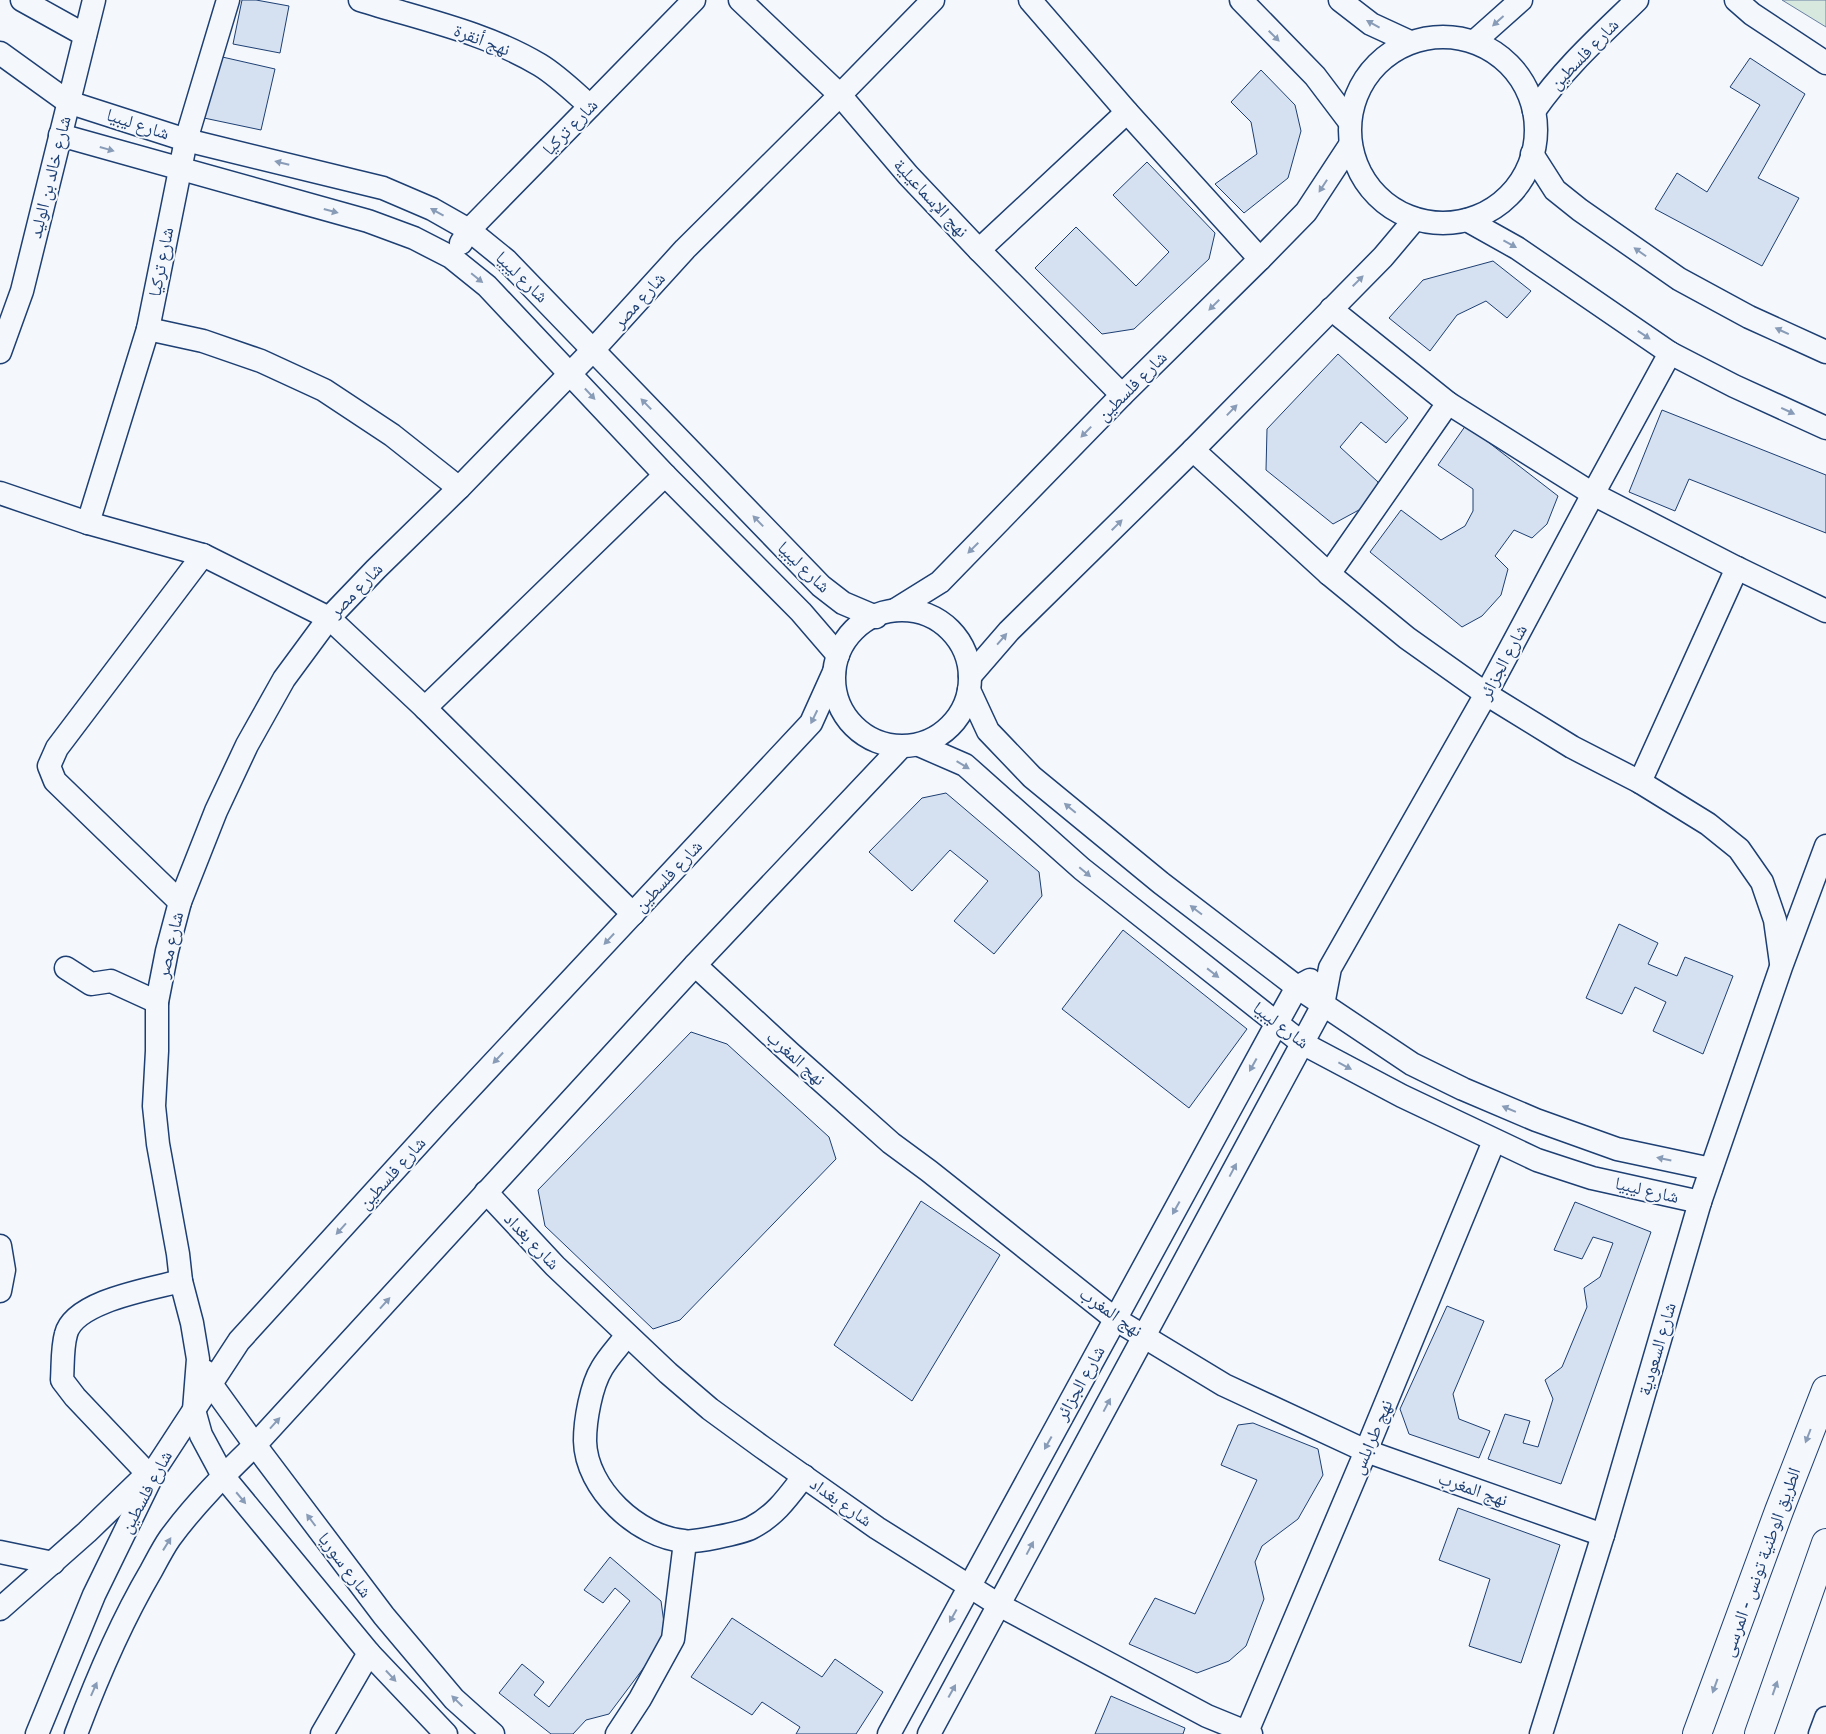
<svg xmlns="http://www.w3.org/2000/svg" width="1826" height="1734" viewBox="0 0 1826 1734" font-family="Signika,'Noto Naskh Arabic',sans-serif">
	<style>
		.green { fill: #d7e8df; stroke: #687fa3 }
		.building { fill: #d5e0f0; stroke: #1d3f73 }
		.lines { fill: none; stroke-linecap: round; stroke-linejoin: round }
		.minor-casing { stroke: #1d3f73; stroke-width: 25 }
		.highway-casing { stroke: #1d3f73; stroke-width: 30 }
		.minor { stroke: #f4f7fb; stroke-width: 22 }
		.highway { stroke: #f4f7fb; stroke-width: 28 }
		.oneway { fill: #889bb7 }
		.labels { text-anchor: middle; stroke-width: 4; stroke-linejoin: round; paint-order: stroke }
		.street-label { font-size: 18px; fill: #1d3f73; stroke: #f4f7fb }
	</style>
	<rect width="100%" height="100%" fill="#f4f7fb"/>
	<path class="green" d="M1782 0H1826V27Z"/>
	<g class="building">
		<path d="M242 0H256L289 6 280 53 233 44Z"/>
		<path d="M218 56 275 69 261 130 204 118Z"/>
		<path d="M1750 58 1805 94 1758 178 1799 198 1762 266 1655 209 1677 173 1707 192 1760 105 1730 87Z"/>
		<path d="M1261 70 1295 105 1301 131 1288 178 1244 213 1215 184 1257 154 1251 122 1231 102Z"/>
		<path d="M1147 162 1215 233 1209 259 1134 329 1102 334 1035 268 1076 227 1136 286 1169 252 1113 195Z"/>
		<path d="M1493 261 1531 291 1507 318 1486 301 1457 315 1430 351 1389 318 1423 280Z"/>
		<path d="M1338 354 1408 418 1386 443 1361 422 1340 447 1378 482 1370 504 1333 524 1266 470 1267 429Z"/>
		<path d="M1662 410 1826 475V533L1689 479 1675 511 1629 492Z"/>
		<path d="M1466 425 1558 496 1547 524 1532 538 1514 530 1495 556 1508 569 1501 595 1482 616 1462 627 1370 552 1401 510 1441 540 1465 526 1473 511V489L1438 465Z"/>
		<path d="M946 793 1039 872 1042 896 994 954 954 921 988 881 950 850 912 891 869 852 922 798Z"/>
		<path d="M1619 924 1658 943 1648 964 1677 976 1685 957 1733 976 1703 1054 1653 1031 1666 1002 1635 987 1622 1014 1586 998Z"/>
		<path d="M1123 930 1247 1029 1189 1108 1062 1009Z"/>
		<path d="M691 1032 727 1044 829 1137 836 1159 680 1320 653 1329 545 1226 538 1190Z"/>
		<path d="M921 1201 1000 1255 912 1401 834 1345Z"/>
		<path d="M1575 1202 1651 1232 1561 1484 1488 1459 1505 1414 1530 1421 1523 1443 1538 1447 1553 1399 1545 1380 1562 1367 1587 1307 1584 1288 1600 1277 1613 1243 1593 1237 1582 1259 1554 1250Z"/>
		<path d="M1447 1306 1484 1321 1453 1394 1459 1419 1490 1431 1479 1458 1409 1434 1400 1409Z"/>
		<path d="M1253 1423 1318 1449 1323 1475 1298 1519 1262 1546 1255 1562 1264 1599 1246 1646 1229 1661 1197 1673 1129 1644 1155 1598 1195 1614 1257 1480 1221 1465 1238 1425Z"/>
		<path d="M1458 1508 1560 1545 1521 1663 1469 1646 1490 1579 1439 1560Z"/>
		<path d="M610 1557 661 1601 666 1638 609 1714 586 1720 573 1734H551L499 1693 522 1664 544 1682 534 1695 549 1707 630 1601 615 1588 603 1603 584 1590Z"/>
		<path d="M732 1618 822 1677 835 1659 883 1692 856 1734H796L800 1727 762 1702 752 1715 691 1677Z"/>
		<path d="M1111 1696 1185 1728 1183 1734H1095Z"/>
	</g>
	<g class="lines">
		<defs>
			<g id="minor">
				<path d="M22 0 85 35"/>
				<path d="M360 0C420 19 485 32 540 65 558 76 574 92 590 106"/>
				<path d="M740 0 840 95 908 175 979 250 1122 395"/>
				<path d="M1030 0 1127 112 1260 259"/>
				<path d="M1241 0 1315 76 1349 121"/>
				<path d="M1340 0 1371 24 1410 42"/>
				<path d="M1736 0 1752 14 1826 63"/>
				<circle cx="1443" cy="130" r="93"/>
				<path d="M1475 41 1521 0"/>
				<path d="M0 53 68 102 186 140 383 188 432 209 469 230 506 260 821 586 843 603 876 617"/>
				<path d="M1534 111C1564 68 1600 36 1637 0"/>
				<path d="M60 135 368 221 414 238 451 257 487 286 665 475 801 612 838 655"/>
				<path d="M1532 154 1555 190 1580 210 1679 279 1749 317 1826 352"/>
				<path d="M1467 220 1517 248 1670 353 1734 386 1826 428"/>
				<path d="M461 243 469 230 694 0"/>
				<path d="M979 250 1127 112"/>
				<path d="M1331 309 1448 403 1593 494 1737 568 1826 611"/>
				<path d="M148 329 203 341 261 361 324 390 392 435 459 488"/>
				<path d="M0 352 22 291 94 0"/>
				<path d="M1193 450 1329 574 1407 638 1486 694 1572 747 1640 782 1708 824 1739 849 1762 882 1775 920 1781 963"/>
				<path d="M0 493 88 523 203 555 329 618 425 708 633 914"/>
				<path d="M88 523 148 329 186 140 228 0"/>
				<path d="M1329 574 1448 403"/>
				<circle cx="902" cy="678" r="68"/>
				<path d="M895 610 940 582 1122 395 1260 259 1306 212 1350 145"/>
				<path d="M970 676 1009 631 1193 450 1383 257 1415 219"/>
				<path d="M969 690 988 731 1032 777 1161 883 1297 987 1412 1064 1463 1089 1536 1120 1617 1149 1711 1169"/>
				<path d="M425 708 665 475"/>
				<path d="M919 745 965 765 1082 869 1302 1043 1402 1096 1537 1160 1592 1178 1700 1202"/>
				<path d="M1640 782 1737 568"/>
				<path d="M180 902 55 781 49 766 57 748 203 555"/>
				<path d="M695 965 790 1053 891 1143 929 1171 1115 1319 1224 1385 1366 1451 1603 1535"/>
				<path d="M66 968 91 984 111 981 157 1002"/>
				<path d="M486 1192 555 1266 668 1373 710 1409 762 1447 877 1528 999 1605 1207 1716 1251 1734"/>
				<path d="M0 1246 4 1270 0 1291"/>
				<path d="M627 1335C619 1346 609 1356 602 1368 591 1386 585 1420 585 1441 586 1489 638 1537 684 1541 694 1543 741 1533 751 1528 775 1516 788 1497 804 1476"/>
				<path d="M205 1371 211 1384 255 1445 384 1616 454 1699 493 1734"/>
				<path d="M148 1474 75 1397 62 1380C63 1365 62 1348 66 1334 74 1301 151 1289 181 1281"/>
				<path d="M0 1552 53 1563"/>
				<path d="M0 1609 87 1532 146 1475"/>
				<path d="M1247 1732 1366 1451 1494 1141"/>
				<path d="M37 1734 94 1595 156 1468 239 1341 442 1118 811 723 834 672"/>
				<path d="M76 1734C97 1678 121 1622 151 1571 157 1560 163 1548 170 1538 195 1504 225 1474 255 1445L695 965 901 747"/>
				<path d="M322 1734 369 1653"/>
				<path d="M446 1734 369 1653 223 1476 201 1435 194 1410 198 1359 192 1323 181 1281 178 1254 158 1144 154 1106 157 1051V1002L167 951 180 902 216 811 247 745 284 679 329 618 376 569 459 488 594 349 685 249 840 95 933 0"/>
				<path d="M617 1734 640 1699 673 1639 685 1542"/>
				<path d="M889 1734 1277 1023 1297 987 1310 980"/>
				<path d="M929 1734 1323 1005 1330 968 1486 694 1593 494 1670 353"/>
				<path d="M1541 1734 1603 1535 1700 1202 1781 967 1826 846"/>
				<path d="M1820 1734 1826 1718"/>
			</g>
			<g id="highway">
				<path d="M1697 1734 1779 1511 1826 1390"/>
				<path d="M1759 1734 1826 1543"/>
			</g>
		</defs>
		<use href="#minor" class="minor-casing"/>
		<use href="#highway" class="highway-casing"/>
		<use href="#minor" class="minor"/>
		<use href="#highway" class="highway"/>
	</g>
	<defs><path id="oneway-solid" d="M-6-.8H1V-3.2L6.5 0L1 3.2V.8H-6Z" transform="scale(1.25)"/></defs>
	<g class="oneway">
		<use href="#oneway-solid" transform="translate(1498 21) rotate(138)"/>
		<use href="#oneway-solid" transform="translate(1373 24) rotate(-151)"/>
		<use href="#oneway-solid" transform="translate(1274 36) rotate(45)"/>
		<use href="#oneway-solid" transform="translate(107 149) rotate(16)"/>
		<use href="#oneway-solid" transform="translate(282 163) rotate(-166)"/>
		<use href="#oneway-solid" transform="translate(1323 186) rotate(123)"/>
		<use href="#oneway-solid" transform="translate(331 211) rotate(15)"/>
		<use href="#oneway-solid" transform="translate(437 212) rotate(-151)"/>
		<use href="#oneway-solid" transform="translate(1510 244) rotate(29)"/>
		<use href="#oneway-solid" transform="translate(1640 252) rotate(-145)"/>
		<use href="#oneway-solid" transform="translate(477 278) rotate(39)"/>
		<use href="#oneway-solid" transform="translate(1358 281) rotate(-45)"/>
		<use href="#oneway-solid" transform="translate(1214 305) rotate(135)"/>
		<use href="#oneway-solid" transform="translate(1782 331) rotate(-155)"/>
		<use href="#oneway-solid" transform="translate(1644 335) rotate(34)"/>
		<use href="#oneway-solid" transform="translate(590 394) rotate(47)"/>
		<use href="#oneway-solid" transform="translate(646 404) rotate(-134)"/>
		<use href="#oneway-solid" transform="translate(1232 410) rotate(-46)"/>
		<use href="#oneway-solid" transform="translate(1788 411) rotate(25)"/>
		<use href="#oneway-solid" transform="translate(1086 432) rotate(134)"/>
		<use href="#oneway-solid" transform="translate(758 521) rotate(-134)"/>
		<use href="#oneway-solid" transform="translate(1117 525) rotate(-45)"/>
		<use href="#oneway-solid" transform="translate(973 548) rotate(135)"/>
		<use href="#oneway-solid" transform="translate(1002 639) rotate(-49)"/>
		<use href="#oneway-solid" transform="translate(814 717) rotate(116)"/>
		<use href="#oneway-solid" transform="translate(963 765) rotate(31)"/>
		<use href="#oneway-solid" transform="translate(1070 808) rotate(-140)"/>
		<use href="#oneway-solid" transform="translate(1085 872) rotate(40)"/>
		<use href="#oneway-solid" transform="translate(1196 910) rotate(-143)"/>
		<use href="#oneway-solid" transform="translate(609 939) rotate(133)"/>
		<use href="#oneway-solid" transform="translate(1213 973) rotate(38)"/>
		<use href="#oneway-solid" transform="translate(498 1058) rotate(133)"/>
		<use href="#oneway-solid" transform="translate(1253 1065) rotate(119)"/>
		<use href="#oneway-solid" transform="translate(1345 1066) rotate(28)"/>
		<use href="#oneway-solid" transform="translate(1509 1109) rotate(-157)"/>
		<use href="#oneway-solid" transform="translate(1664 1159) rotate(-168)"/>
		<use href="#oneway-solid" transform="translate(1233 1170) rotate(-62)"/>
		<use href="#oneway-solid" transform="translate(1176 1208) rotate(119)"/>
		<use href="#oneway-solid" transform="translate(341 1229) rotate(132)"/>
		<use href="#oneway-solid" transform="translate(385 1303) rotate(-48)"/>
		<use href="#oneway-solid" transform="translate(1107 1405) rotate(-62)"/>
		<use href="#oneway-solid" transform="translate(275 1423) rotate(-48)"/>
		<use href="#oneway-solid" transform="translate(1808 1436) rotate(111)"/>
		<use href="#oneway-solid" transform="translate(1048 1443) rotate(119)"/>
		<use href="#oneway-solid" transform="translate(241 1498) rotate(50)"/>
		<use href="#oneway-solid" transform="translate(311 1520) rotate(-127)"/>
		<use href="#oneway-solid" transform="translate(167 1544) rotate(-58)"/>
		<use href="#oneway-solid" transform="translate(1030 1548) rotate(-62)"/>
		<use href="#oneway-solid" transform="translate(953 1616) rotate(119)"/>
		<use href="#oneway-solid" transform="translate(391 1676) rotate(47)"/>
		<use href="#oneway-solid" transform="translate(1715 1686) rotate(110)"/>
		<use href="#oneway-solid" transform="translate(1775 1688) rotate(-71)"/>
		<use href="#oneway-solid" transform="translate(94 1689) rotate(-66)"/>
		<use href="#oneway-solid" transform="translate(952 1691) rotate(-61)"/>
		<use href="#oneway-solid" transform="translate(457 1701) rotate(-136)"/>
	</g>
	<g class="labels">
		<g class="street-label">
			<text transform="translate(482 40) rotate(21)" y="6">نهج أنقرة</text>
			<text transform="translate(1584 54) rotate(-46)" y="6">شارع فلسطين</text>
			<text transform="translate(138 124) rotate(18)" y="6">شارع ليبيا</text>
			<text transform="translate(570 127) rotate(-46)" y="6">شارع تركيا</text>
			<text transform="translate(50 177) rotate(-76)" y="6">شارع خالد بن الوليد</text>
			<text transform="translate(931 198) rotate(47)" y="6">نهج الإسماعيلية</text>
			<text transform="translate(161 262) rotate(-79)" y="6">شارع تركيا</text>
			<text transform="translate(522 277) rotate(44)" y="6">شارع ليبيا</text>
			<text transform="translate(639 300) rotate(-48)" y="6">شارع مصر</text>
			<text transform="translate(1132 386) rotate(-45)" y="6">شارع فلسطين</text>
			<text transform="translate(804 567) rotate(44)" y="6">شارع ليبيا</text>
			<text transform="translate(356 590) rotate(-46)" y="6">شارع مصر</text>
			<text transform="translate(1503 662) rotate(-62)" y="6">شارع الجزائر</text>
			<text transform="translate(668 876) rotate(-47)" y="6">شارع فلسطين</text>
			<text transform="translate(170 945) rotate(-77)" y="6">شارع مصر</text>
			<text transform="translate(1281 1025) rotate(37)" y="6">شارع ليبيا</text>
			<text transform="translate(796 1058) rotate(42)" y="6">نهج المغرب</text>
			<text transform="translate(392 1173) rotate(-48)" y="6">شارع فلسطين</text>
			<text transform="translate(1647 1190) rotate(13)" y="6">شارع ليبيا</text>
			<text transform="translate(532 1241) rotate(46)" y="6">شارع بغداد</text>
			<text transform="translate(1111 1312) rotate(35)" y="6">نهج المغرب</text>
			<text transform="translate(1657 1349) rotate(-74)" y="6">شارع السعودية</text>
			<text transform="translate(1080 1383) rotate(-61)" y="6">شارع الجزائر</text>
			<text transform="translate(1372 1437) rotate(-67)" y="6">نهج طرابلس</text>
			<text transform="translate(1473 1489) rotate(19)" y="6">نهج المغرب</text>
			<text transform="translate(146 1492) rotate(-62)" y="6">شارع فلسطين</text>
			<text transform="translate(841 1502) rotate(35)" y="6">شارع بغداد</text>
			<text transform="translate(1761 1562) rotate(-70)" y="6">الطريق الوطنية تونس - المرسى</text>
			<text transform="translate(345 1565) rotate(53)" y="6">شارع سوريا</text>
		</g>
	</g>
</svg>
